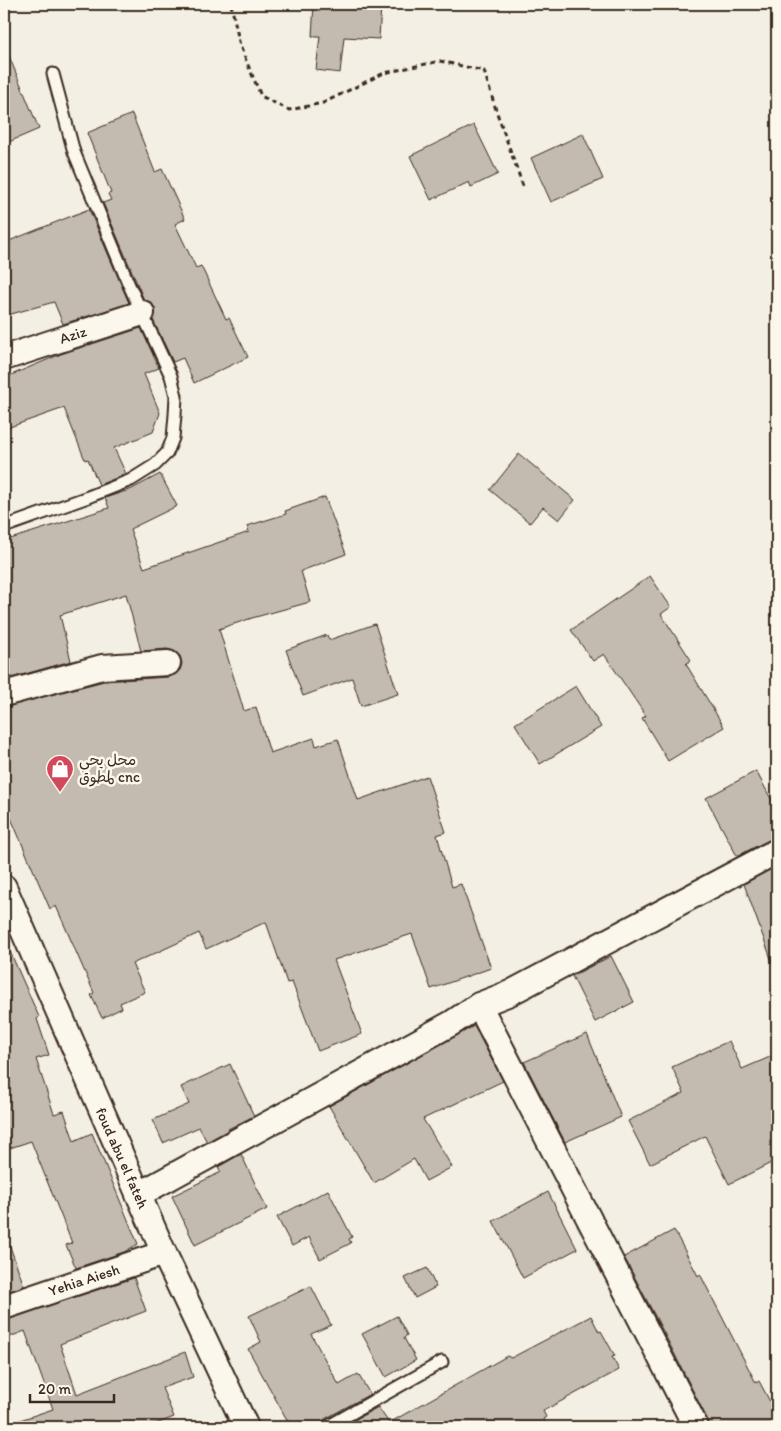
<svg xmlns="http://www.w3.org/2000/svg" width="781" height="1431" viewBox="0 0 781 1431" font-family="Itim,'Playpen Sans Arabic',sans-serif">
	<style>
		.building { fill: #c3bbb0; stroke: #3b2a1e }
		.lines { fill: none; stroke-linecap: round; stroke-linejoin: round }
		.lane-casing { stroke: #3b2a1e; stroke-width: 15 }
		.street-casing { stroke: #3b2a1e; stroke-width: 28 }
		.path { stroke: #3b2a1e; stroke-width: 3; stroke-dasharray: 5 4; stroke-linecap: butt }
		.lane { stroke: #fbf7ec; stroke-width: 11 }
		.street { stroke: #fbf7ec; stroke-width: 24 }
		.labels { text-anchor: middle; stroke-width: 5; stroke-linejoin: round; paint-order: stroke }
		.street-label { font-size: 15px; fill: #3b2a1e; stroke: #fbf7ec }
		.poi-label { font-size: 15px; fill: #3b2a1e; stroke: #fbf7ec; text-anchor: start }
	</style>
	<rect width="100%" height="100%" fill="#f3efe4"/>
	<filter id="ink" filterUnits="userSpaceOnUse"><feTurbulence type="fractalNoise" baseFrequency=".02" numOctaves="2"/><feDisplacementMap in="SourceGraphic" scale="10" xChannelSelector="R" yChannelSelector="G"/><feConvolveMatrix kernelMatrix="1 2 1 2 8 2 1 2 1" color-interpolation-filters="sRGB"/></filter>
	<g filter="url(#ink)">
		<g class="building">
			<path d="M314 4H381L379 39 344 37 340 73 316 70 320 36H312Z"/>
			<path d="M4 44 39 129 4 144Z"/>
			<path d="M132 114 155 172 162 169 185 219 175 224 196 268 201 266 226 319 229 318 248 357 194 383 183 358 173 362 153 320 155 315V308L151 302 144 300 103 203 111 200 108 194 111 193 87 133Z"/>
			<path d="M474 125 498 174 471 187 469 182 431 200 410 156Z"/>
			<path d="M583 134 603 179 551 202 531 158Z"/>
			<path d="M89 209 129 303 63 324 54 302 4 316V243Z"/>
			<path d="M141 328 159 368 144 374 160 413 153 432 114 448 126 474 99 485 88 459 85 460 64 408 4 429V378L61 354Z"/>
			<path d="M519 454 575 500 559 520 543 507 530 523 490 490Z"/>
			<path d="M160 474 177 506 130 529 144 568 249 532 247 526 286 514 285 511 325 497 346 554 301 571 310 602 252 618 219 629 244 711 256 707 270 753 314 738 316 746 338 739 358 800 427 776 446 832 437 835 452 887 461 884 491 968 431 989 412 934 334 960 362 1034 318 1051 292 982 287 983 266 922 206 949 199 933 132 964 145 992 120 1003 122 1008 102 1018 91 995 94 993 56 906 50 909 4 802V707L104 681 169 677 176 674 180 670 182 663 180 656 174 651 167 649 141 651 126 594 60 615 71 661 4 680V541L109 508 105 498 132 489Z"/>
			<path d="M650 576 671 607 661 614 691 660 686 664 724 727 668 761 642 718 646 716 604 654 593 661 571 630Z"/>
			<path d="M375 624 398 694 361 706 352 678 303 696 286 650 327 635 329 640Z"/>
			<path d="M576 686 601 727 540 764 515 724Z"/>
			<path d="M756 771 777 810V837L771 839 737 856 706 798Z"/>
			<path d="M777 866V967H774L744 884Z"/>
			<path d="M4 938 39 1017 37 1019 49 1055 36 1059 54 1114 64 1111 74 1141 92 1133 138 1244 124 1252 76 1268 66 1245 72 1243 31 1141 4 1150Z"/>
			<path d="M611 956 634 1002 595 1022 572 976Z"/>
			<path d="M474 1026 503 1081 423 1119 452 1167 426 1181 414 1159 374 1183 329 1106Z"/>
			<path d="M587 1034 621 1117 565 1142 524 1062Z"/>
			<path d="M729 1041 742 1069 777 1054V1160L729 1184 705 1136 650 1164 628 1121 684 1093 672 1067Z"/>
			<path d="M230 1064 254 1116 228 1129 229 1130 207 1142 199 1127 163 1143 153 1120 189 1104 181 1087Z"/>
			<path d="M241 1154 267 1209 195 1245 172 1196 221 1172 218 1167Z"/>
			<path d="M328 1190 352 1237 349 1239 351 1243 320 1259 309 1237 292 1246 277 1217Z"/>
			<path d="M548 1192 577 1249 523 1278 493 1221Z"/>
			<path d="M674 1230 698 1276 700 1274 756 1383 759 1381 777 1415V1427H710L708 1421 665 1335 624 1257Z"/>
			<path d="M4 1238H7L24 1286 4 1293Z"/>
			<path d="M427 1268 436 1287 415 1298 405 1278Z"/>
			<path d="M134 1278 146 1311 60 1344 77 1394 185 1352 193 1377 162 1388 174 1417 148 1427H11V1423L53 1409 25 1331 4 1339V1320Z"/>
			<path d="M311 1286 331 1325 311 1334 339 1385 358 1374 370 1394 323 1420 320 1427H291L248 1349 261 1342 249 1316Z"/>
			<path d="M397 1316 407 1335 404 1338 416 1360 386 1377 362 1334Z"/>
			<path d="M591 1316 599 1332 601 1331 615 1356 612 1357 619 1370 543 1411 546 1417 543 1419 548 1427H342L378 1407 389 1423 507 1356 511 1358Z"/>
		</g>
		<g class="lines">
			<defs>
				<g id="lane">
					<path d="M4 527 88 497 131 480 155 465 167 453 173 438 175 415 176 396 171 376 129 285 74 152 53 74"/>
					<path d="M327 1427 442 1362"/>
				</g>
				<g id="street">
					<path d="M4 358 142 313"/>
					<path d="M4 694 102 667 168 663"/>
					<path d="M4 887 164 1253 246 1427"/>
					<path d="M479 1005 696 1427"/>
					<path d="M138 1195 452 1023 479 1005 510 993 777 851"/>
					<path d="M4 1307 164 1253"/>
				</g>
			</defs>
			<use href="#lane" class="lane-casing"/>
			<use href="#street" class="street-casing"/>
			<path class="path" d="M231 4 240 46 261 96 289 110 323 103 384 73 440 61 484 71 497 113 524 189"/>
			<use href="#lane" class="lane"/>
			<use href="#street" class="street"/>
		</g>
	</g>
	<defs>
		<symbol id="shop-pin" viewBox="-11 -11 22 30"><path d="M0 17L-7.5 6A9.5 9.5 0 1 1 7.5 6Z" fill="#d1495b" stroke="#fbf7ec"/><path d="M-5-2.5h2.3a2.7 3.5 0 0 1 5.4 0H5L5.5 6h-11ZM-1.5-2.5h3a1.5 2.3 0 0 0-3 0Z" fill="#fff"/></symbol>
	</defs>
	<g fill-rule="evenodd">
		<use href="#shop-pin" x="44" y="753" width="32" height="43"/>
	</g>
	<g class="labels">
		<g class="street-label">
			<text transform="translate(73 335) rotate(-18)" y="5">Aziz</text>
			<text transform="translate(122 1158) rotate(66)" y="5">foud abu el fateh</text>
			<text transform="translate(84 1280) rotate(-18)" y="5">Yehia Aiesh</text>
		</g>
		<g class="poi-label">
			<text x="79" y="765">محل يحي<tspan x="79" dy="17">لمطوق cnc</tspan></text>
		</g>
	</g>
	<rect width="781" height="1431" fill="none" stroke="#fbf7ec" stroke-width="20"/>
	<rect x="10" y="10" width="761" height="1411" fill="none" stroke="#3b2a1e" stroke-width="2" filter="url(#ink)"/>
	<path d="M30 1394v8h84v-8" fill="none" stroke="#3b2a1e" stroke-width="2.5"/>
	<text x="38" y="1394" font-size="15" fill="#3b2a1e" stroke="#fbf7ec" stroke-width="4" paint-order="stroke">20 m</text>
</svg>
